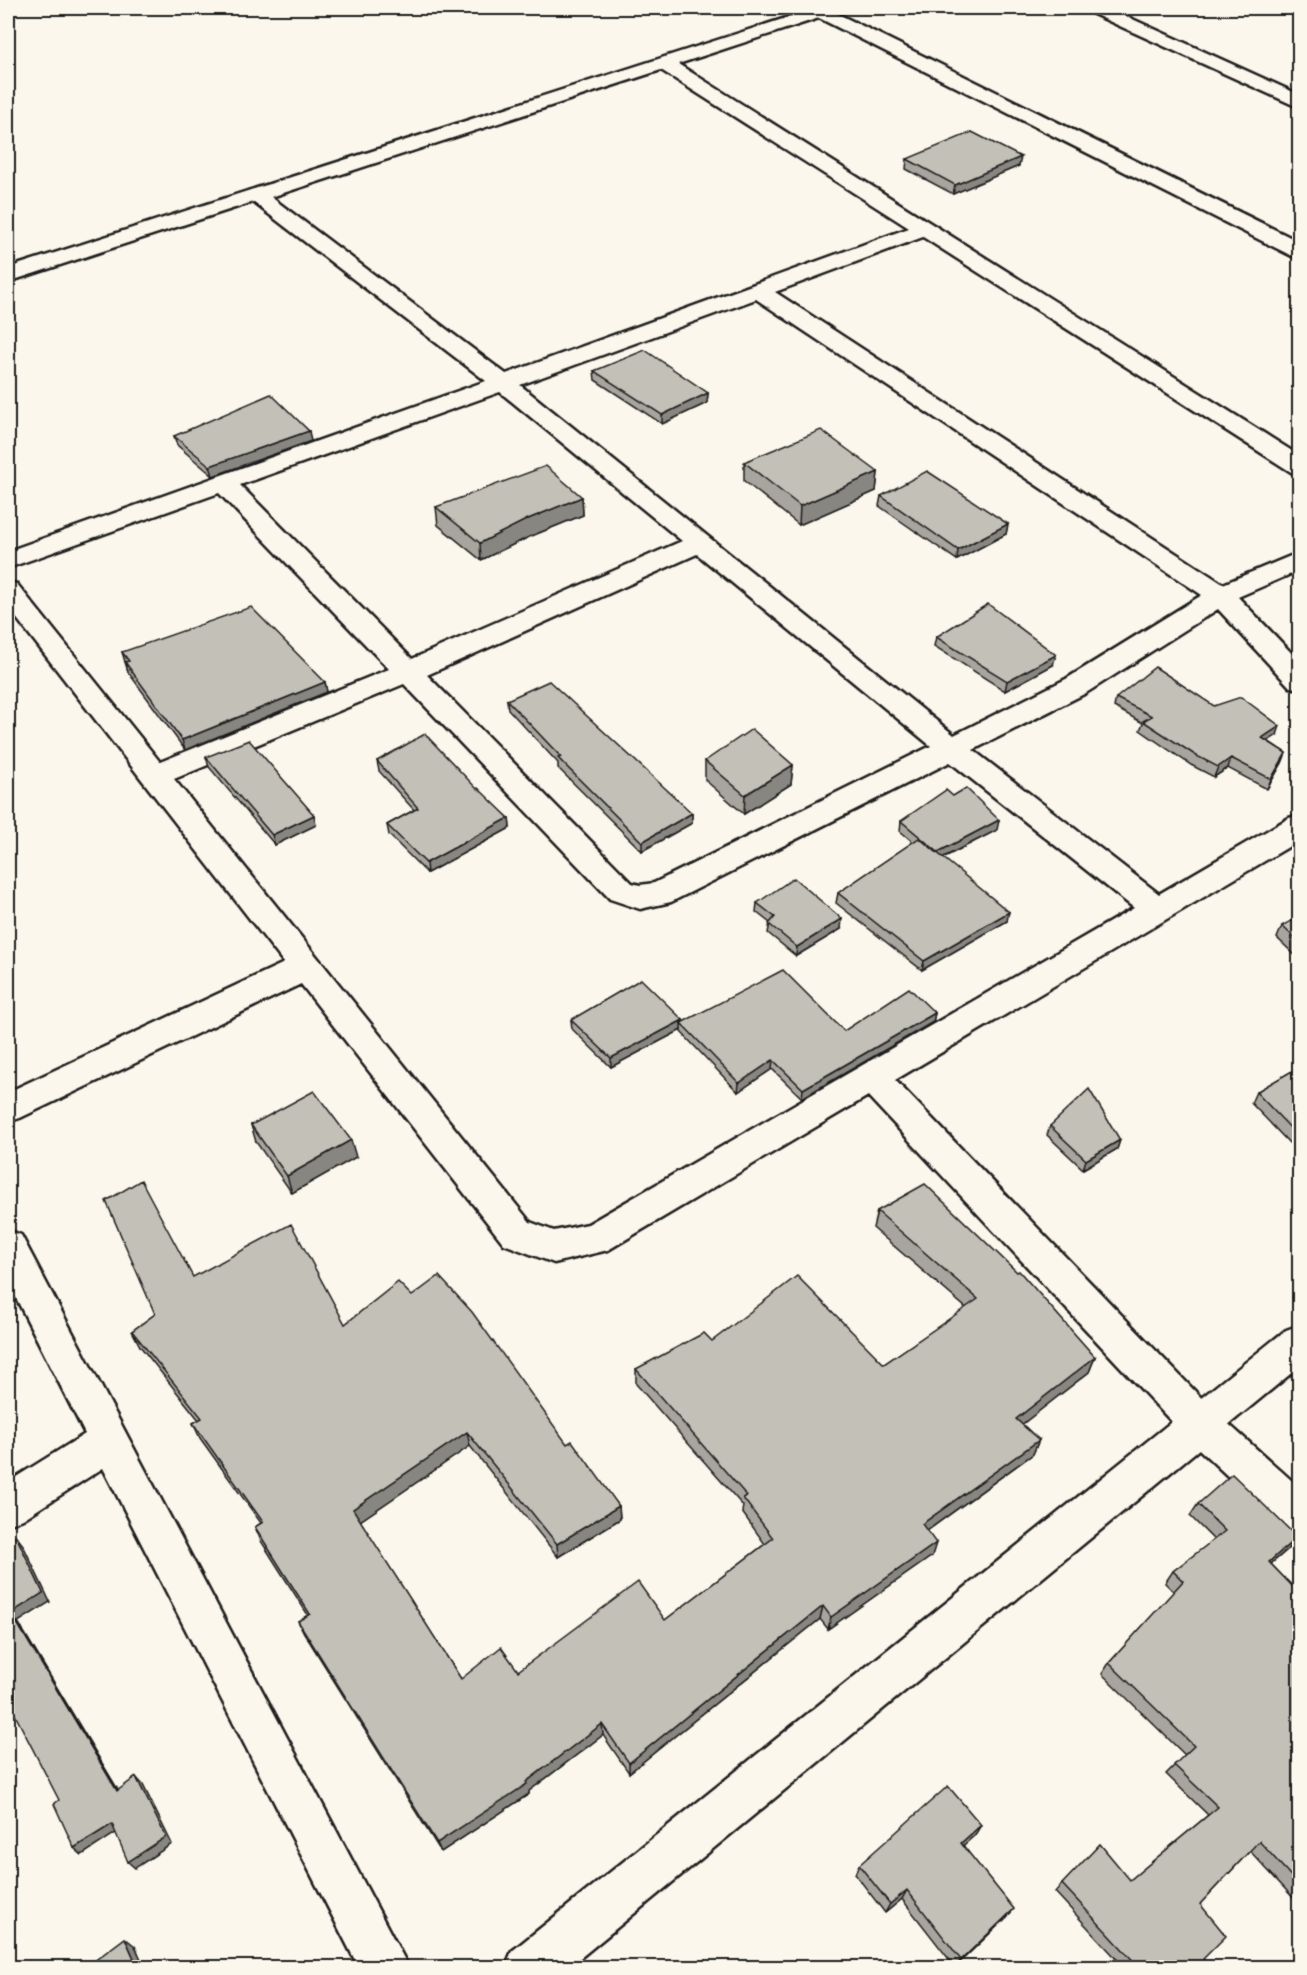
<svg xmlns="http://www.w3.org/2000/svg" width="1307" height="1975" viewBox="0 0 1307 1975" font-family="Dekko,sans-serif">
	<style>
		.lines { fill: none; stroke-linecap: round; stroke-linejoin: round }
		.street-casing { stroke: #1c1c1c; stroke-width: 5 }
		.secondary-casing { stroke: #1c1c1c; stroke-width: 5 }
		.street { fill: #fbf7ec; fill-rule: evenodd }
		.secondary { fill: #fbf7ec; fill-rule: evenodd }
		.wall { fill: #a8a59e; stroke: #1c1c1c; stroke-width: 1.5 }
		.shaded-wall { fill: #888681; stroke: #1c1c1c; stroke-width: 1.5 }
		.building { fill: #c3c0b8; stroke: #1c1c1c; stroke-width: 1.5 }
	</style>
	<rect width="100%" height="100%" fill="#fbf7ec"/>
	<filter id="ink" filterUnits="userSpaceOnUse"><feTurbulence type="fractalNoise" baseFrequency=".0167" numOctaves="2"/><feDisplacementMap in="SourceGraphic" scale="12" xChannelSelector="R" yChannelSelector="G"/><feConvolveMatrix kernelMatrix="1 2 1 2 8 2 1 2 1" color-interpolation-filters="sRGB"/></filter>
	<g filter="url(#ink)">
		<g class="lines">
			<defs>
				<g id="street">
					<path d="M817 8H841L836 13 1300 242V257L1292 256 819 18 678 64 1300 456V474L1291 472 923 237 775 292 1223 584 1300 552V570L1238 597 1300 662V689L1290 687 1218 609 1086 693 973 750 1159 894 1289 818 1300 815V840L895 1080 1213 1410 1300 1488V1536L1285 1530 1185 1436 868 1096 608 1250 554 1263 504 1244 301 984 20 1118 8 1122V1092L284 963 8 607V582L17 584 160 762 389 669 219 493 8 568V551L486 381 253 202 8 282V268ZM661 70 909 228 506 374 271 197ZM756 299 1202 595 1066 679 954 735 520 385ZM500 392 682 541 412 659 240 485ZM697 554 931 746 654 883 640 885 632 883 427 675ZM404 684 610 899 640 909 671 902 950 762 1134 908 588 1224 554 1231 530 1222 174 779Z"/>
					<path d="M1086 8H1108L1300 95V108L1089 12Z"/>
					<path d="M8 1230 21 1235 409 1968H359L103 1468 23 1519 8 1525V1482L85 1434 8 1282Z"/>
				</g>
				<path id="secondary" d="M1300 1325V1366L568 1968H505L512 1951 1286 1330Z"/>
			</defs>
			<use href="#street" class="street-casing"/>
			<use href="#secondary" class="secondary-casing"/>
			<use href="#street" class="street"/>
			<use href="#secondary" class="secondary"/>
		</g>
		<g class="wall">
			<path d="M907 159 1019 166 953 194 906 169Z"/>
			<path d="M594 371 708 393 707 403 662 424 595 380Z"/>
			<path d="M174 436 311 441 213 476 177 445Z"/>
			<path d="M744 462 878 472 876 491 799 525 744 481Z"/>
			<path d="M881 496 1008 524 1006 534 957 560 879 506Z"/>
			<path d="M582 497 583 515 529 537 481 560 438 525 436 507Z"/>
			<path d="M936 637 1053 665 1005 691 934 646Z"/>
			<path d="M122 652 325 682 327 692 185 750 128 672Z"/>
			<path d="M1116 698 1277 735 1268 741 1286 753 1282 763 1267 789 1228 768 1214 777 1191 765 1140 730 1143 723 1114 707Z"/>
			<path d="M507 700 692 813V823L642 851 558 768V763L508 709Z"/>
			<path d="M206 757 316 825 275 845 209 767Z"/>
			<path d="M377 761 477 789 509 818 510 828 427 873 389 835 387 825 414 810 379 771Z"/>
			<path d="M705 761 793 765 791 784 744 814 705 780Z"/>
			<path d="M953 796 997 830 943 858 1007 921 922 970 836 903 838 893 913 842 900 831 901 821Z"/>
			<path d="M757 903 841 929 796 956 768 933 770 923 756 912Z"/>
			<path d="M1299 917V959L1277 938 1282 926Z"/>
			<path d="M935 1013 933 1022 802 1098 772 1069 738 1092 681 1032V1030L611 1067 572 1029 571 1020 683 1022 844 1031Z"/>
			<path d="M1299 1067V1147L1295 1149 1251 1103 1256 1092Z"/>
			<path d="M251 1125 356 1157 292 1193 256 1142Z"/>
			<path d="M1050 1126 1120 1140 1117 1149 1083 1169 1047 1135Z"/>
			<path d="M877 1211 1095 1357 1089 1372 1022 1424 1039 1440 1033 1454 927 1531 932 1556 828 1629 820 1619 629 1773 603 1735 529 1791V1794L441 1852 304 1633 298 1621 308 1615 261 1541 255 1527 261 1523 200 1438 193 1423 199 1420 140 1346 132 1331 155 1314 193 1277 345 1324 567 1444 619 1506 620 1519 558 1557 470 1446 360 1521 461 1679 518 1671 665 1620 765 1544 742 1512 743 1506 636 1384V1369L712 1341 884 1364 966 1308 873 1228Z"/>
			<path d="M1198 1504 1297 1537 1287 1550 1271 1564 1299 1593V1904L1250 1851 1200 1904 1203 1959 1211 1968H1125L1055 1892 1062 1884 1130 1880 1208 1815 1166 1774 1185 1755 1102 1674 1109 1663 1174 1592 1165 1583 1173 1571 1214 1540 1190 1516Z"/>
			<path d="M975 1835 963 1845 1007 1917 955 1967 902 1899 885 1913 855 1874 859 1865Z"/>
		</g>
		<g class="shaded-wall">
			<path d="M1021 157 1019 166 953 194 955 185Z"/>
			<path d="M708 393 707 403 662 424V415Z"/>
			<path d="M309 431 311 441 213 476 210 466Z"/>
			<path d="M878 472 876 491 799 525 800 506Z"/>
			<path d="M582 497 583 515 529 537 481 560 480 543 528 519Z"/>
			<path d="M1008 524 1006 534 957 560 958 550Z"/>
			<path d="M1056 655 1053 665 1005 691 1007 681Z"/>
			<path d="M325 682 327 692 185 750 182 740Z"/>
			<path d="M1280 726 1277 735 1259 747 1262 738Z"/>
			<path d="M1286 753 1282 763 1267 789 1271 779Z"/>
			<path d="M1231 758 1228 768 1214 777 1218 767Z"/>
			<path d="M793 765 791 784 744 814 745 795Z"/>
			<path d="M692 813V823L642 851V842Z"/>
			<path d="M314 815 316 825 275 845 272 835Z"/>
			<path d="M509 818 510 828 427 873 426 863Z"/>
			<path d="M999 820 997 830 936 861 938 852Z"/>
			<path d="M1009 912 1007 921 922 970 924 961Z"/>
			<path d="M842 919 841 929 796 956 797 947Z"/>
			<path d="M935 1013 933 1022 802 1098 803 1089Z"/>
			<path d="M683 1020V1025L681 1023V1030L611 1067V1058Z"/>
			<path d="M773 1060 772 1069 738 1092 739 1083Z"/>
			<path d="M351 1140 356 1157 292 1193 287 1176Z"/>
			<path d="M1120 1140 1117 1149 1083 1169 1086 1160Z"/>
			<path d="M1299 1142V1147L1295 1149Z"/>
			<path d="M1095 1357 1089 1372 1011 1433 1016 1419Z"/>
			<path d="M467 1432 470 1446 357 1523 353 1509Z"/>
			<path d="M1039 1440 1033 1454 917 1538 922 1524Z"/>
			<path d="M619 1506 620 1519 558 1557 557 1544Z"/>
			<path d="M16 1536 23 1545 50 1602 18 1622 123 1798 117 1791 11 1613Z"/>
			<path d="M1297 1537 1287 1550 1259 1574 1269 1562Z"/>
			<path d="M936 1543 932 1556 828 1629 831 1617Z"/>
			<path d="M823 1606 820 1619 629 1773V1763Z"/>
			<path d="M602 1724 603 1735 529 1791V1794L441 1852 437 1843 526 1782Z"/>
			<path d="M136 1777 143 1785 172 1844 135 1868 128 1862Z"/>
			<path d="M112 1824 119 1831 82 1855 74 1848Z"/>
			<path d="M981 1825 975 1835 956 1852 961 1843Z"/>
			<path d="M907 1890 902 1899 885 1913 890 1904Z"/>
			<path d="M1014 1909 1007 1917 955 1967 961 1960Z"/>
			<path d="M125 1938 135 1946 145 1968H138Z"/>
		</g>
		<g class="building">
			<path d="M972 132 1021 157 955 185 907 159Z"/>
			<path d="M645 350 708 393 662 415 594 371Z"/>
			<path d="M271 394 309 431 210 466 174 436Z"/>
			<path d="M821 430 878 472 800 506 744 462Z"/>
			<path d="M546 466 582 497 528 519 480 543 436 507Z"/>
			<path d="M927 471 1008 524 958 550 881 496Z"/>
			<path d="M988 604 1056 655 1007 681 936 637Z"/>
			<path d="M251 607 325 682 182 740 125 662 129 661 122 652Z"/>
			<path d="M1155 667 1214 706 1241 697 1280 726 1262 738 1286 753 1271 779 1231 758 1218 767 1195 755 1143 721 1152 716 1116 698Z"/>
			<path d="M549 681 692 813 642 842 558 758 561 757 507 700Z"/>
			<path d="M752 729 793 765 745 795 705 761Z"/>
			<path d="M425 734 477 789 478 788 509 818 426 863 387 825 418 808 377 761Z"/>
			<path d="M249 740 314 815 272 835 206 757Z"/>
			<path d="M966 788 999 820 938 852 901 821 946 790 953 796Z"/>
			<path d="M919 838 1009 912 924 961 838 893Z"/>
			<path d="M794 878 842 919 797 947 769 924 775 917 757 903Z"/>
			<path d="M1299 917V942L1282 926Z"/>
			<path d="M783 970 844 1031 909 988 935 1013 803 1089 773 1060 739 1083 681 1023Z"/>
			<path d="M641 979 683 1020 611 1058 571 1020Z"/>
			<path d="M1299 1067V1137L1256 1092Z"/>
			<path d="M1089 1089 1120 1140 1086 1160 1050 1126Z"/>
			<path d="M314 1091 351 1140 287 1176 251 1125Z"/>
			<path d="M141 1180 193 1277 291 1224 345 1324 398 1282 412 1296 439 1276 472 1312 567 1444 572 1441 619 1506 557 1544 467 1432 353 1509 461 1679 501 1647 518 1671 638 1582 665 1620 773 1538 743 1498 747 1496 636 1369 704 1333 712 1341 797 1276 884 1364 978 1299 877 1211 925 1184 1017 1272 1019 1271 1095 1357 1016 1419 1039 1440 922 1524 936 1543 831 1617 823 1606 629 1763 602 1724 526 1782 527 1784 437 1843 298 1621 310 1614 255 1527 263 1522 193 1423 202 1418 132 1331 155 1314 106 1201Z"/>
			<path d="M1232 1474 1297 1537 1269 1562 1299 1593V1885L1259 1841 1200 1904 1226 1936 1203 1959 1211 1968H1140L1062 1884 1100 1844 1130 1880 1218 1807 1174 1765 1194 1746 1109 1663 1183 1581 1173 1571 1225 1531 1198 1504Z"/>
			<path d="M16 1536 43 1593 11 1613 117 1791 136 1777 166 1837 128 1862 112 1824 74 1848 54 1804 59 1800 8 1701V1541Z"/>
			<path d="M948 1786 981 1825 961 1843 1014 1909 961 1960 907 1890 890 1904 859 1865Z"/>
			<path d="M125 1938 138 1968H85Z"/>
		</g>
	</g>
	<rect width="1307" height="1975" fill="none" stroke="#fbf7ec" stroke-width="30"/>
	<rect x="15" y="15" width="1277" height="1945" fill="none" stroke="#1c1c1c" stroke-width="2" filter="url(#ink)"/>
</svg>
